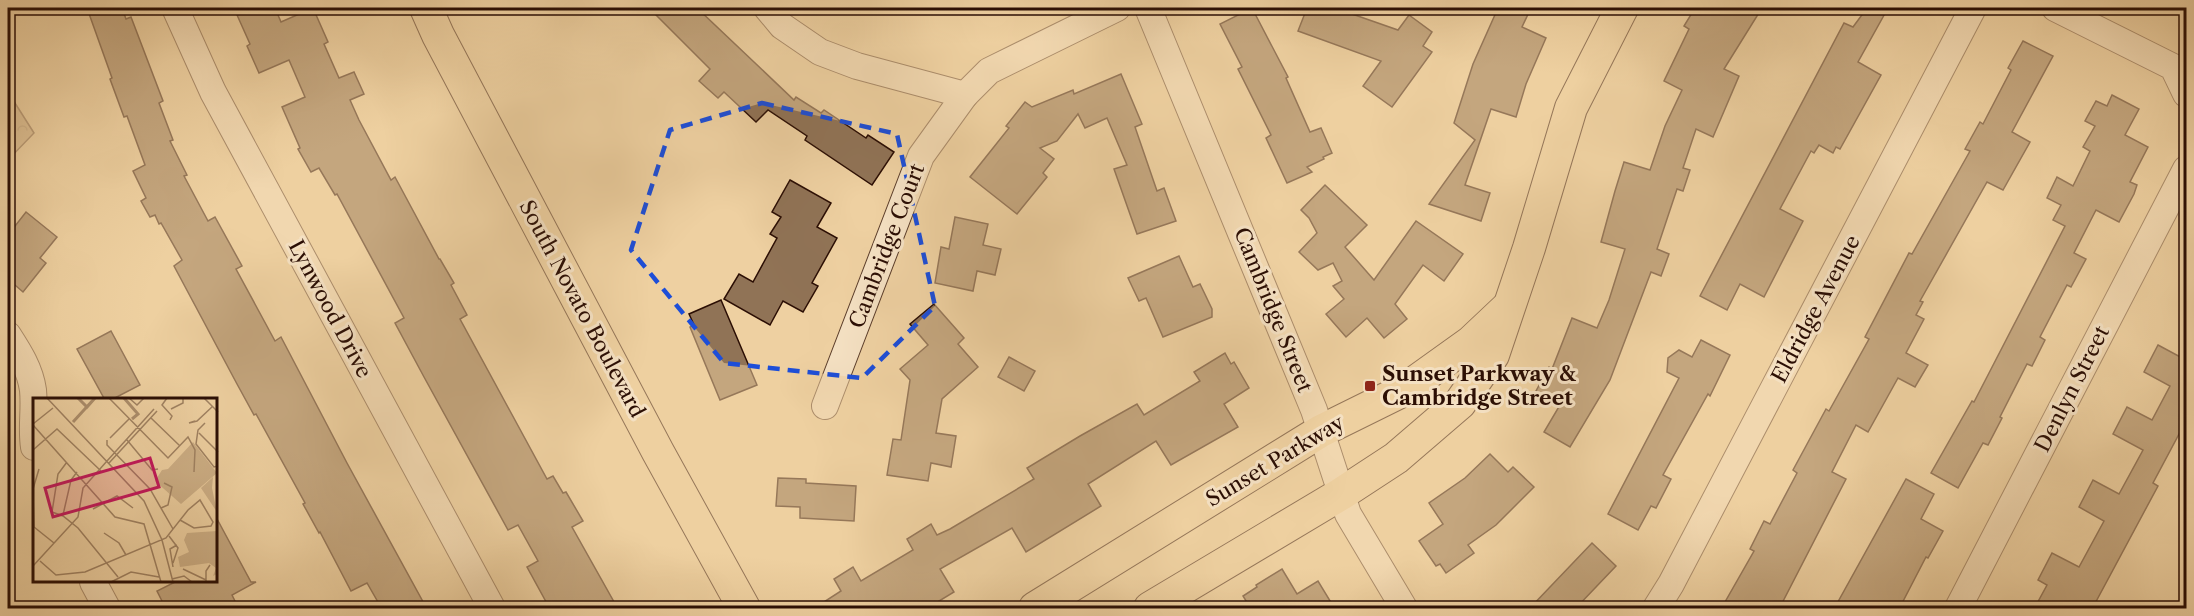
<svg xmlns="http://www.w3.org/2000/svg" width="2194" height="616" viewBox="0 0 2194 616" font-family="'Libre Caslon Text',serif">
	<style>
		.park { fill: url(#park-crowns); stroke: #7c5e45; stroke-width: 1.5 }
		.building { fill: #907356; stroke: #2b0e04; stroke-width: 1.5 }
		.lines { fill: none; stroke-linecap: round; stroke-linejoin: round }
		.minor-casing { stroke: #5c3e2b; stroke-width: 28 }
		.major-casing { stroke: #2b0e04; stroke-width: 34 }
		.minor { stroke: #f4e0c2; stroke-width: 26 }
		.major { stroke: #eed0a1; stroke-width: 32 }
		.marked { fill: none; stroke: #1d4ed8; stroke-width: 4.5; stroke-dasharray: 12 8; stroke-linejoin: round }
		.poi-dot { fill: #8f2418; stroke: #f4e0c2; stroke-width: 2 }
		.labels { text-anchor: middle; stroke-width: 6; stroke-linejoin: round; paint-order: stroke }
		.street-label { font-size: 21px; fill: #2b0e04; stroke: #f4e0c2 }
		.poi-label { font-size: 21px; font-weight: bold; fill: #2b0e04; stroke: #f4e0c2; text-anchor: start }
		.inset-river { fill: none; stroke: #ac8e6c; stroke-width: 3 }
		.inset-road { fill: none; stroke: #a08262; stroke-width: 1.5 }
		.view { fill: #c2185b; fill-opacity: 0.15; stroke: #c2185b; stroke-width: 3 }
		.inset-edge { fill: none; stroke: #2b0e04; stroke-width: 3 }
	</style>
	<defs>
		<pattern id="park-crowns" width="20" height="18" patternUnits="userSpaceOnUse" patternTransform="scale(1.5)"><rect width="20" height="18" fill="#cdaf86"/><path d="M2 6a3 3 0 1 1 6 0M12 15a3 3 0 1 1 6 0" fill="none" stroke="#b09572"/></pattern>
	</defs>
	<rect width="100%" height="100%" fill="#eed0a1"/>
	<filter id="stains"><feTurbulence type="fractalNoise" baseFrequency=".00333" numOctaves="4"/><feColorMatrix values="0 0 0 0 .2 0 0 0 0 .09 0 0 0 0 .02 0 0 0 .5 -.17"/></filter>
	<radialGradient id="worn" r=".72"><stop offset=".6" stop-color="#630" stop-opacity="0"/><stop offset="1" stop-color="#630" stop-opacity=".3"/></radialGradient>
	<path class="park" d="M8 92 34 133 8 160Z"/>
	<g class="building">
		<path d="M87 8H122L126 19 131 17 163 101 159 103 173 140 170 141 187 175 184 176 208 221 215 217 242 266 236 269 275 341 281 337 347 463 427 609H382L367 583 351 591 320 532 319 533 303 504 305 503 256 414 254 415 237 384 174 266 182 260 161 223 159 224 155 215 150 217 141 201 146 198 133 171 145 165 127 116 124 117 110 79 112 78Z"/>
		<path d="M254 8H275L281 22 313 8 328 42 324 44 339 78 354 72 364 94 350 100 359 120 391 180 395 177 439 259H440L454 283 451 285 467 315 460 319 547 479 553 476 563 493 566 492 583 521 572 527 618 609H550L527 567 538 561 518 525 508 530 424 377 395 323 404 318 337 194 335 195 319 168 311 172 298 149 300 148 282 107 305 97 289 60 259 73 247 46 250 44 237 15Z"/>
		<path d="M649 8H697L794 100 796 97 821 113 824 110 866 138 868 135 894 152 872 185 805 140 807 136 768 110 756 122 724 92 718 98 699 81 710 69Z"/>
		<path d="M1252 8 1288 77 1286 78 1310 132 1321 128 1332 153 1323 157 1324 159 1307 167 1312 172 1287 183 1266 138 1271 135 1238 69 1242 67 1220 24Z"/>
		<path d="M1307 8H1335L1398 30 1409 15 1432 32 1423 46 1432 52 1392 107 1363 86 1381 61 1298 31Z"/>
		<path d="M1498 8H1531L1522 27 1546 38 1526 84 1516 117 1491 109 1465 185 1490 193 1481 221 1429 204 1475 140 1454 123 1473 64Z"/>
		<path d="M1695 8H1762L1724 69 1739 76 1713 137 1696 129 1683 168 1690 170 1683 191 1677 189 1657 249 1669 254 1661 276 1651 272 1610 380 1570 447 1544 432 1560 405 1536 391 1549 367 1552 369 1572 318 1597 328 1609 300 1625 249 1601 242 1615 191 1624 162 1650 170 1665 126 1682 90 1664 81 1689 29 1684 26Z"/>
		<path d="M1867 8H1888L1858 62 1881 75 1840 149 1836 147 1833 153 1819 145 1814 153 1811 151 1780 209 1803 221 1764 297 1740 284 1727 310 1700 296 1844 23 1853 27Z"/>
		<path d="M2023 41 2053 56 2012 132 2030 142 2003 190 1987 182 1920 301 1923 302 1916 315 1924 319 1906 353 1928 365 1915 387 1898 378 1868 432 1856 425 1832 472 1846 479 1779 609H1721L1754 551 1750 549 1764 521 1770 524 1797 473 1793 470 1826 409 1829 411 1869 339 1865 337 1909 253 1912 254 1970 151 1965 149 1980 122 1983 124 2011 70 2008 68Z"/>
		<path d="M1121 74 1142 124 1135 127 1157 191 1164 188 1176 221 1137 234 1114 169 1127 165 1107 118 1085 128 1078 114 1057 141 1040 148 1054 159 1043 173 1047 177 1017 214 970 177 1009 128 1006 126 1025 102 1032 107 1073 90 1074 94Z"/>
		<path d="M2112 95 2139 109 2125 135 2148 147 2130 182 2137 185 2134 194 2119 222 2096 210 2074 253 2086 259 2071 287 2067 285 2040 337 2045 340 2032 366 2027 364 2000 417 2002 418 1988 445 1983 443 1958 488 1931 473 1972 401 1974 402 2065 226 2053 220 2061 205 2047 198 2057 177 2073 186 2090 151 2083 147 2095 126 2085 121 2096 101 2107 106Z"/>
		<path d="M790 180 831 203 817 227 837 238 812 283 818 286 803 312 783 301 770 325 724 299 739 274 753 282 777 238 770 234 781 217 772 212Z"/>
		<path d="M1325 185 1367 225 1345 247 1374 280 1416 221 1463 254 1444 281 1423 265 1395 304 1407 319 1384 338 1367 318 1346 337 1326 314 1344 299 1333 286 1342 281 1333 263 1318 270 1299 252 1317 233 1309 218 1301 210Z"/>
		<path d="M26 212 57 237 40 258 46 263 23 292 8 279V235Z"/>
		<path d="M955 217 988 224 983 245 1001 249 995 275 977 271 973 291 935 283 941 247 949 249Z"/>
		<path d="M1179 256 1193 287 1200 284 1212 309V317L1163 337 1146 298 1139 301 1128 278Z"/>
		<path d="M721 300 757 385 720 400 690 327 694 325 689 314Z"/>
		<path d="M934 304 964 338 958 344 978 367 942 399 936 433 956 436 951 467 931 463 928 481 887 475 893 439 901 440 910 380 900 369 928 345 910 324Z"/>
		<path d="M111 331 140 385 111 400H105L77 349Z"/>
		<path d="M1701 340 1730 355 1710 396 1708 394 1663 475 1671 479 1656 508 1651 506 1638 530 1608 514 1679 378 1667 372 1668 358 1679 350 1692 357Z"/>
		<path d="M2158 345 2184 359 2187 354V419L2153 483 2158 486 2092 609H2034L2047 585 2038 580 2052 553 2079 567 2104 521 2079 507 2093 480 2119 494 2143 450 2113 434 2127 407 2152 420 2170 386 2144 372Z"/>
		<path d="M1225 353 1231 364 1234 362 1249 388 1224 404 1238 427 1171 465 1156 441 1088 484 1101 506 1026 552 1012 528 940 569 954 592 926 609H813L841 591 834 579 853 567 861 581 913 550 907 539 931 524 937 535 950 529 1034 479 1027 468 1080 436 1137 404 1144 415 1200 381 1194 372Z"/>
		<path d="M1009 357 1035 371 1024 391 998 377Z"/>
		<path d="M1490 454 1508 472 1513 467 1534 487 1496 525 1468 545 1474 553 1446 573 1440 564 1436 566 1419 541 1443 524 1429 503 1465 478Z"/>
		<path d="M778 478 806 479V483L856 486 854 521 800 518V507L776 506Z"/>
		<path d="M1906 479 1934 494 1921 519 1943 531 1928 558 1926 557 1899 609H1834Z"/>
		<path d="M216 517 251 582H256L232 595 239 609H166L157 591 175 582H216Z"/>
		<path d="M1592 543 1616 566 1575 609H1529Z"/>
		<path d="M1282 569 1297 594 1318 581 1335 609H1251L1243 596 1257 587 1256 585Z"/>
	</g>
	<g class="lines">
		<defs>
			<g id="minor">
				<path d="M175 8 213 92 492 608"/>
				<path d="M767 8 782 26 820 52 857 66 965 95"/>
				<path d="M1148 8 1314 410 1348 514 1404 608"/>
				<path d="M2055 8 2173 67 2186 94"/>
				<path d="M8 335C19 352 30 369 33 390 35 410 31 427 34 447"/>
				<path d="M825 406 921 156 965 95 989 71 1117 8"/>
				<path d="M93 582 107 608"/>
				<path d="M1656 608 1671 584 1973 8"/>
				<path d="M1958 608 2186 169"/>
			</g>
			<g id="major">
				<path d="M426 8 438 35 658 452 744 608"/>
				<path d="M1035 608 1321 431 1404 390 1471 342 1506 309"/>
				<path d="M1150 608 1341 494 1396 458 1460 403 1493 355 1529 248 1571 108 1622 8"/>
			</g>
		</defs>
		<use href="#minor" class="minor-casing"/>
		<use href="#major" class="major-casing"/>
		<use href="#minor" class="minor"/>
		<use href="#major" class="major"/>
	</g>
	<path d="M0 0H2194V616H0ZM762 103 897 134 935 306 862 378 724 363 631 250 670 130Z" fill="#eed0a1" fill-opacity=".55" fill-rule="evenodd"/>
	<path class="marked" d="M762 103 897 134 935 306 862 378 724 363 631 250 670 130Z"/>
	<rect class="poi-dot" x="1364" y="380" width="12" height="12" rx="3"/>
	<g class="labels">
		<g class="street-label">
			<text transform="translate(887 246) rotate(-69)" y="7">Cambridge Court</text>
			<text transform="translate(330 309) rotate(62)" y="7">Lynwood Drive</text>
			<text transform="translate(582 309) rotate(62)" y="7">South Novato Boulevard</text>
			<text transform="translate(1816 309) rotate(-62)" y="7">Eldridge Avenue</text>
			<text transform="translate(1273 310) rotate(68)" y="7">Cambridge Street</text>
			<text transform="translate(2072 389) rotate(-63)" y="7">Denlyn Street</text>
			<text transform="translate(1275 461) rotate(-31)" y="7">Sunset Parkway</text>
		</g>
		<g class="poi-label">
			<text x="1382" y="381">Sunset Parkway &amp;<tspan x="1382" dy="24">Cambridge Street</tspan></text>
		</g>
	</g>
	<g transform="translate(33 398)">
		<rect width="184" height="184" fill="#eed0a1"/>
		<path d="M180 79 179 90 184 114 168 90Z" fill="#cdaf86"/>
		<path d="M160 44 184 75 148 106 122 83 129 72 135 71ZM184 133V176L180 178 183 170 176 165 147 169 145 159 156 154 151 142 154 135Z" fill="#cdaf86"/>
		<path class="inset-river" d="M45 0 54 9 62 0M91 0 105 16 99 21M40 24 61 1"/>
		<path class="inset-road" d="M14 0 111 103 129 142 140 184M76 0 135 60 155 39 162 52 161 74M96 0 104 7 111 0M134 0 129 7 139 18 137 22M171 0 185 14M138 11 150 5V0M118 20 147 48M162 23 156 25 164 23 180 8M172 25 165 32 163 46 181 69 185 68M0 26 20 10M0 27 82 119 111 126 128 184M166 35 185 54M77 40 96 21M74 42V47L117 91 140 131M94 42 119 72 125 71M0 52 24 31 68 73M74 63 121 11M34 64 25 76 19 114 30 118 45 130 85 179M76 65 124 13M0 91 6 71M0 96 1 129 21 145M128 110 135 107 139 89 131 85M60 111 84 98 100 110M30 117 38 82 44 74M71 135 86 145 93 157M136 138 145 150 140 165M7 163 23 177 52 174 133 140 155 112 167 102 180 124 178 128 161 130 147 122M0 168 45 119 50 90 74 63M140 169 137 151 144 147M150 171 173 182M139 181 151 178 159 184M78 184 98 174 126 179M173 184V173L177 167"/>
		<path class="view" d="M117 60 126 89 20 119 12 90Z"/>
		<rect width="184" height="184" class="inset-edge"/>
	</g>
	<rect width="2194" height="616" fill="none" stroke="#eed0a1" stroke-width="30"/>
	<rect x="9" y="9" width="2176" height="598" fill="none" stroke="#2b0e04" stroke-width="3"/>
	<rect x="15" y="15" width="2164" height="586" fill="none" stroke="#2b0e04" stroke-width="1.5"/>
	<rect width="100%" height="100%" filter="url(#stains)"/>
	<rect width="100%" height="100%" fill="url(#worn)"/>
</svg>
